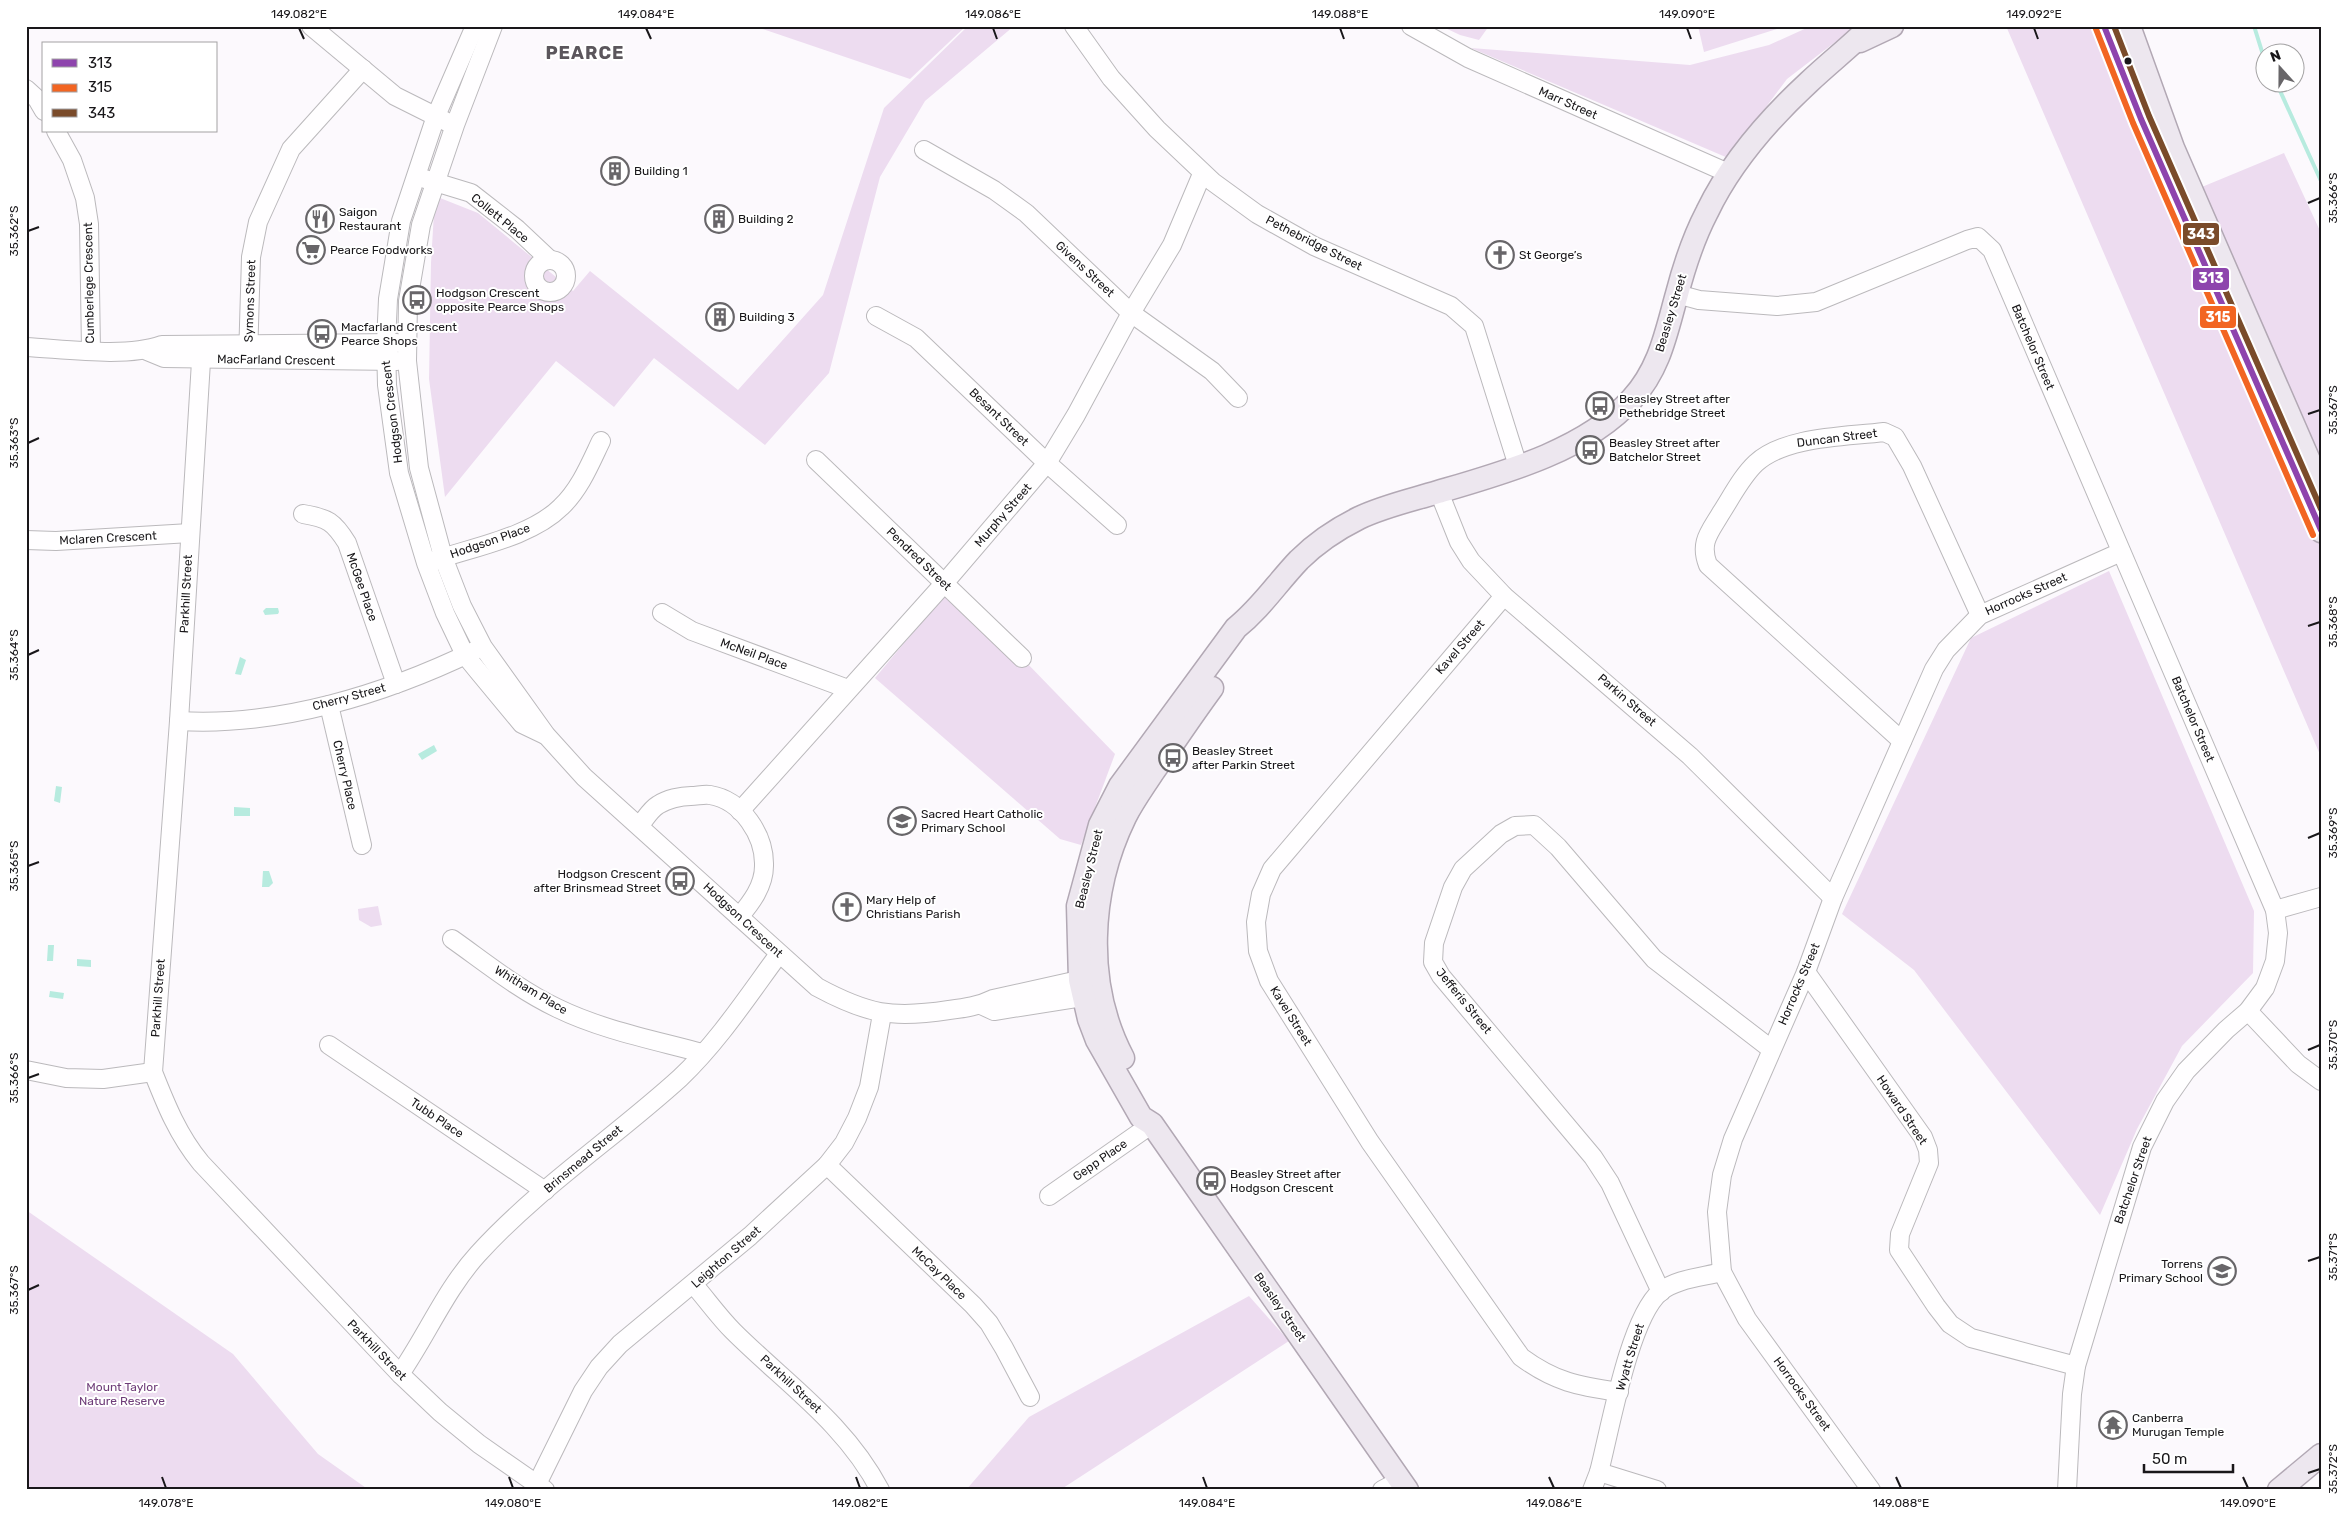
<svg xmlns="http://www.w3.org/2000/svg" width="2347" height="1516" viewBox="0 0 2347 1516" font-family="Rubik,sans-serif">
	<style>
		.green { fill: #eddcf0 }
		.water { fill: #b7ebdf }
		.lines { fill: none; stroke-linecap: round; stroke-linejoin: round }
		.stream { stroke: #b7ebdf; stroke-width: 4 }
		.minor-casing { stroke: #bbb9bc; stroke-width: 20 }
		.major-casing { stroke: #b2a8b4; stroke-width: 25 }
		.minor { stroke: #fffeff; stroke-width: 18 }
		.major { stroke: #ede7ef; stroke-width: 22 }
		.bus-1-casing { stroke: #fff; stroke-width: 10 }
		.bus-2-casing { stroke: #fff; stroke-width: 10 }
		.bus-3-casing { stroke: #fff; stroke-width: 10 }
		.bus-1 { stroke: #8e44ad; stroke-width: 6 }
		.bus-2 { stroke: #f26522; stroke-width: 6 }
		.bus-3 { stroke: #7a4b2a; stroke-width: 6 }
		.ticks { fill: none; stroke: #19171a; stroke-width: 2 }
		.bus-dot { fill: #19171a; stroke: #fff; stroke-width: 2 }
		.labels { text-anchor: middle; stroke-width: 4; stroke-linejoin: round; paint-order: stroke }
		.street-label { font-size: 12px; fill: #19171a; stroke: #fff }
		.poi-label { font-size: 12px; fill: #19171a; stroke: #fff; text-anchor: start }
		.park-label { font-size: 12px; fill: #6e3c78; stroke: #fff }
		.district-label { font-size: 18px; font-weight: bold; letter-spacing: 1px; fill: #5b565c; stroke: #fff }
		.line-badge { stroke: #fff; stroke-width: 2 }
		.badge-label { font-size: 14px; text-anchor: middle; font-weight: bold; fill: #fff }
		.neatline { fill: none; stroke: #19171a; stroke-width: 2 }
		.ticks-label { font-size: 12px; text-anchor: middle; fill: #19171a }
	</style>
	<rect width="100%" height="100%" fill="#fcf9fd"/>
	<g class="green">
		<path d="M754 26H966L910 79Z"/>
		<path d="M968 26H1014L925 101 880 177 829 373 765 445 654 358 614 407 556 361 445 497 429 379 431 263 435 196 478 213 573 291 590 271 738 390 823 295 884 108Z"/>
		<path d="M1441 26H1489L1479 40 1460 35Z"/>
		<path d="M1698 26H1786L1704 52Z"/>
		<path d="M1811 26H1856L1787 79 1728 158 1471 48 1690 65 1769 45Z"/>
		<path d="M2006 26H2091L2168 201 2284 153 2321 233V757Z"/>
		<path d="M2109 571 2254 911 2253 973 2182 1046 2137 1129 2100 1215 1914 970 1842 914 1971 638Z"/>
		<path d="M945 594 1022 658 1115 754 1081 845 1060 839 875 678Z"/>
		<path d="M378 906 382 925 371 927 359 920 358 909Z"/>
		<path d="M26 1210 233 1354 318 1454 369 1490H26Z"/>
		<path d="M1249 1296 1289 1341 1060 1490H966L1029 1417Z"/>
	</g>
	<g class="water">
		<path d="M266 608H278L279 612 278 614 265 615 263 611Z"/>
		<path d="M240 657 246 660 241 675 235 674Z"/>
		<path d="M434 745 437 751 422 760 418 754Z"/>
		<path d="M56 786 62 787 60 803 54 801Z"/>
		<path d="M234 807 250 808V816H234Z"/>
		<path d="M263 871H269L273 883 269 887H262Z"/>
		<path d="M48 945H54L53 961H47Z"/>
		<path d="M77 959 91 960V967L77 966Z"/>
		<path d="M50 991 64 993 63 999 49 997Z"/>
	</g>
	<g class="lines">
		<g class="stream">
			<path d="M2254 26 2264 58"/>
			<path d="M2276 82 2321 181"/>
		</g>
		<defs>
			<g id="minor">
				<path d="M311 26 395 96 447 122"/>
				<path d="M475 26 436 116 401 221 388 299 386 343 387 385 399 473 426 563 445 613 465 655 478 671 522 724 545 735"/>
				<path d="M493 26 455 125 421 225 408 301 407 361 419 468 443 557 462 606 483 647 546 735 584 777 817 987C867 1014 892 1019 949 1010 965 1008 979 1006 993 999L1092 977"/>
				<path d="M1074 26 1111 78 1157 129 1213 182 1257 214 1314 246 1451 306 1474 326 1518 466"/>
				<path d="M1411 26 1468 58 1728 173"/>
				<path d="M26 89 37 99 44 111"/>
				<path d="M56 131 72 160 85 198 89 224 91 351"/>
				<path d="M924 150 994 190 1026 213 1131 313 1212 371 1238 398"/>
				<path d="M425 179 471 193 517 229 550 260"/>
				<circle cx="550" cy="276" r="16"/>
				<path d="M1677 294 1699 300 1777 306 1816 302 1967 240 1978 237 1992 250 2275 910 2278 933 2275 961 2265 988 2248 1011 2226 1030 2186 1071 2165 1101 2142 1147 2076 1366 2072 1394 2067 1490"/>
				<path d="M876 316 916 338 1047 463 1117 525"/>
				<path d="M202 345 179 721 153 1072C166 1105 178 1135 201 1163L400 1374 440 1412 479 1444 545 1490"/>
				<path d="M26 347C65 349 126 358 162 345L397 343"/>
				<path d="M147 351 164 358 397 361"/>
				<path d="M248 359 251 257 258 222 291 149 363 69"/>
				<path d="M816 460 1022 658"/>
				<path d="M1439 492 1459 542 1471 561 1504 596 1690 756 1833 898"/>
				<path d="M303 514C328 518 334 522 347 543L396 684"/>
				<path d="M26 540 56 541 190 533"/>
				<path d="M433 561C473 547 531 537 561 507 580 489 590 464 601 441"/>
				<path d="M1504 596 1272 869 1261 894 1256 922 1258 951 1269 981 1370 1142 1521 1357C1555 1382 1578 1386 1619 1392"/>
				<path d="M662 613 692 631 848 689"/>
				<path d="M329 705 362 845"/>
				<path d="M179 721C279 727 385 694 474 651"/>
				<path d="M1902 741 1708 565C1699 542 1710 532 1721 513 1732 496 1742 476 1756 463 1786 436 1845 437 1884 432L1895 437 1912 466 1980 615"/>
				<path d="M740 811 941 587 1047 463 1076 415 1131 313 1172 245 1202 174"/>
				<path d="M640 825C645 819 651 809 658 805 667 799 681 796 691 796 697 796 704 794 710 795 742 800 765 836 764 866 764 886 751 903 739 917"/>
				<path d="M2275 910 2321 897"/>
				<path d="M452 939C486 963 519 990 557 1008 602 1030 654 1040 702 1053"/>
				<path d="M1806 972 1923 1137 1928 1150 1929 1163 1900 1234 1899 1250 1936 1306 1950 1324 1971 1338 2076 1366"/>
				<path d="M981 1005 994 1011 1095 995"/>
				<path d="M2248 1011 2298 1064 2321 1081"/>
				<path d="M329 1045 545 1191"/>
				<path d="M26 1070 66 1078 103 1079 153 1072"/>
				<path d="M827 1165 973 1305 989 1323 1004 1348 1030 1397"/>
				<path d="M1049 1196 1152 1124"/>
				<path d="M694 1285C707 1300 719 1317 733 1331 785 1383 845 1423 880 1490"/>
				<path d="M1661 1292 1610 1183 1593 1157 1441 976 1433 962 1434 943 1453 887 1463 869 1501 834 1515 826 1534 825 1558 847 1654 959 1771 1049"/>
				<path d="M400 1374C427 1335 446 1289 478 1254 538 1188 614 1138 680 1078 718 1042 748 996 779 954"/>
				<path d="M1599 1472 1657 1490"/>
				<path d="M537 1484 583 1391 599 1367 620 1344 750 1236 827 1165 844 1143 857 1118 869 1087 882 1014"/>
				<path d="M1382 1490 1399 1481"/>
				<path d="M1592 1490 1599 1472C1610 1430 1629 1319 1660 1292 1675 1279 1703 1277 1722 1272"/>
				<path d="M1871 1490 1747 1319 1722 1272 1717 1212 1722 1175 1733 1139 1806 972 1833 898 1934 669 1946 650 1980 615 2121 552"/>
			</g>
			<g id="major">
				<path d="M2104 26 2141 119 2321 531"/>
				<path d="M2129 26 2173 148 2321 488"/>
				<path d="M1860 41 1892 26"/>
				<path d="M1123 1058C1084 984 1089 891 1125 817 1133 801 1144 786 1153 772 1173 744 1192 715 1212 688"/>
				<path d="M1407 1490 1152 1124 1141 1117 1097 1040 1089 1019 1080 980 1078 906 1100 825 1120 786 1236 628C1261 608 1277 583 1299 560 1317 542 1337 529 1359 518 1384 506 1412 500 1438 492 1503 473 1585 451 1632 399 1660 368 1666 333 1677 294 1684 267 1694 237 1707 212 1731 162 1769 119 1809 82 1829 63 1851 46 1871 26"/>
				<path d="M2279 1490 2321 1455"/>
			</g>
		</defs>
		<use href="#minor" class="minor-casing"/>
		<use href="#major" class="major-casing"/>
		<use href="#minor" class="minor"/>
		<use href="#major" class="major"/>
		<defs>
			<path id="bus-1" d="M2104 26 2141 119 2321 530"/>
			<path id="bus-2" d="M2096 29 2133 123 2313 535"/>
			<path id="bus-3" d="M2114 26 2149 116 2321 509"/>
		</defs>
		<use href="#bus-1" class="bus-1-casing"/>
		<use href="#bus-2" class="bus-2-casing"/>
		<use href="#bus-3" class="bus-3-casing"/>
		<use href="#bus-1" class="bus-1"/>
		<use href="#bus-2" class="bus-2"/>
		<use href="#bus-3" class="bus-3"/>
	</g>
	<path class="ticks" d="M299 28 304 39M646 28 651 39M993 28 997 39M1340 28 1344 39M1687 28 1691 39M2034 28 2038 39M2308 203 2320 198M28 231 39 227M2308 414 2320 410M28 443 39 438M2308 626 2320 622M28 655 39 650M2308 838 2320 833M28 866 39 862M2308 1050 2320 1045M28 1078 39 1074M2308 1261 2320 1257M28 1290 39 1285M2308 1473 2320 1469M162 1477 166 1488M509 1477 513 1488M856 1477 860 1488M1203 1477 1207 1488M1549 1477 1554 1488M1896 1477 1901 1488M2243 1477 2248 1488"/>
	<defs>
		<symbol id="building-ring" viewBox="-11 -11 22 22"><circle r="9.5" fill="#fff" stroke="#686669" stroke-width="1.5"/><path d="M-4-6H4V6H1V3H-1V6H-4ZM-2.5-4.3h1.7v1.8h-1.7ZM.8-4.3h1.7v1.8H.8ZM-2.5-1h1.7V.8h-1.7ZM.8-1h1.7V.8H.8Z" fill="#686669"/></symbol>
		<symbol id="restaurant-ring" viewBox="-11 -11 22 22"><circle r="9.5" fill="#fff" stroke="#686669" stroke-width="1.5"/><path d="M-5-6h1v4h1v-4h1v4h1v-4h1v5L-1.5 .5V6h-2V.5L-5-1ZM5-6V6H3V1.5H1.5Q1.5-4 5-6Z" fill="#686669"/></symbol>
		<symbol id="supermarket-ring" viewBox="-11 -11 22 22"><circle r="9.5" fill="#fff" stroke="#686669" stroke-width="1.5"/><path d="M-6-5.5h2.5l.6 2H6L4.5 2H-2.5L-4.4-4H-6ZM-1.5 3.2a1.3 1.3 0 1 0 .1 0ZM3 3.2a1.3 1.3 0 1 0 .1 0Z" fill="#686669"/></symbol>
		<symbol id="church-ring" viewBox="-11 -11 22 22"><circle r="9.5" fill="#fff" stroke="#686669" stroke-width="1.5"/><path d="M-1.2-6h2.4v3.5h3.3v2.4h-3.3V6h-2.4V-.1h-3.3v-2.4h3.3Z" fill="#686669"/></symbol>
		<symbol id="bus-ring" viewBox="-11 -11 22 22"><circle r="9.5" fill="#fff" stroke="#686669" stroke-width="1.5"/><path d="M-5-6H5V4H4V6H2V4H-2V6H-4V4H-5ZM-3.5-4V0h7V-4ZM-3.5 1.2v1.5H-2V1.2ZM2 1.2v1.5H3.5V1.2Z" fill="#686669"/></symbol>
		<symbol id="school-ring" viewBox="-11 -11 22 22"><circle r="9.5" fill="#fff" stroke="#686669" stroke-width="1.5"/><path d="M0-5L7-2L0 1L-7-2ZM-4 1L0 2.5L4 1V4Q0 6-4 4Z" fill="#686669"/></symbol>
		<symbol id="temple-ring" viewBox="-11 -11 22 22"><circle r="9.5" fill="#fff" stroke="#686669" stroke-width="1.5"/><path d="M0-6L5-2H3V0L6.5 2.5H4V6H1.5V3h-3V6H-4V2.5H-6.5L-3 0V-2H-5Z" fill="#686669"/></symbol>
	</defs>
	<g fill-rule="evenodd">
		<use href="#building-ring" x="599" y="155" width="32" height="32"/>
		<use href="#restaurant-ring" x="304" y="203" width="32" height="32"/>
		<use href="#building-ring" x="703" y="203" width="32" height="32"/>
		<use href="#supermarket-ring" x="295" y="234" width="32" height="32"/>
		<use href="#church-ring" x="1484" y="239" width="32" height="32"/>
		<use href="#bus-ring" x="401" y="284" width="32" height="32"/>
		<use href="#building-ring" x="704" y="301" width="32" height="32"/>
		<use href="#bus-ring" x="306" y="318" width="32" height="32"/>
		<use href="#bus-ring" x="1584" y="390" width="32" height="32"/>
		<use href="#bus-ring" x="1574" y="434" width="32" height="32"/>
		<use href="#bus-ring" x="1157" y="742" width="32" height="32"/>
		<use href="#school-ring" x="886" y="805" width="32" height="32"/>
		<use href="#bus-ring" x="664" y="865" width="32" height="32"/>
		<use href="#church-ring" x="831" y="891" width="32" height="32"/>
		<use href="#bus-ring" x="1195" y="1165" width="32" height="32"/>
		<use href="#school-ring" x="2206" y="1255" width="32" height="32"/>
		<use href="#temple-ring" x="2097" y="1409" width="32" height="32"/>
	</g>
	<circle class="bus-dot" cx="2128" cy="61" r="4.5"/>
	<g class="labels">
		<g class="street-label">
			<text transform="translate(1568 103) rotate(24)" y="4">Marr Street</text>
			<text transform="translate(500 218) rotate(39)" y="4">Collett Place</text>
			<text transform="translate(1314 243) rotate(27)" y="4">Pethebridge Street</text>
			<text transform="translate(1085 269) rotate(43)" y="4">Givens Street</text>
			<text transform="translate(89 283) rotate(-91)" y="4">Cumberlege Crescent</text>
			<text transform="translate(250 301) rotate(-88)" y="4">Symons Street</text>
			<text transform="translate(1671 313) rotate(-73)" y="4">Beasley Street</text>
			<text transform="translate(2033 347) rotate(67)" y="4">Batchelor Street</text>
			<text transform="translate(276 360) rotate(1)" y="4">MacFarland Crescent</text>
			<text transform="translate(392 412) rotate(-97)" y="4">Hodgson Crescent</text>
			<text transform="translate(999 417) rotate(44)" y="4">Besant Street</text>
			<text transform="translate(1837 438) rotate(-7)" y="4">Duncan Street</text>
			<text transform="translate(1003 515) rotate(-49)" y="4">Murphy Street</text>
			<text transform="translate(108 538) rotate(-3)" y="4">Mclaren Crescent</text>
			<text transform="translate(490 541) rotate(-19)" y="4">Hodgson Place</text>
			<text transform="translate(919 559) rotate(44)" y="4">Pendred Street</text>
			<text transform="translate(362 587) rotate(71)" y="4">McGee Place</text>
			<text transform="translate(186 594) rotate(-87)" y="4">Parkhill Street</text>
			<text transform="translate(2026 594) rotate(-24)" y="4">Horrocks Street</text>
			<text transform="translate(1460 647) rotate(-49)" y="4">Kavel Street</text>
			<text transform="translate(754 654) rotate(20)" y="4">McNeil Place</text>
			<text transform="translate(349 697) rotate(-15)" y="4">Cherry Street</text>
			<text transform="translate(1627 700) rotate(41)" y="4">Parkin Street</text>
			<text transform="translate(2193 719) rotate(67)" y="4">Batchelor Street</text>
			<text transform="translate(345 775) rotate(77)" y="4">Cherry Place</text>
			<text transform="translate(1089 869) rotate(-76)" y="4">Beasley Street</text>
			<text transform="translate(743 920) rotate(43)" y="4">Hodgson Crescent</text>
			<text transform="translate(1799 984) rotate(-67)" y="4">Horrocks Street</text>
			<text transform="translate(531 990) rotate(31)" y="4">Whitham Place</text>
			<text transform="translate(158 998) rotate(-86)" y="4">Parkhill Street</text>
			<text transform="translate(1464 1001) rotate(51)" y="4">Jefferis Street</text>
			<text transform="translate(1291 1016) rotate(58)" y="4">Kavel Street</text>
			<text transform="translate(1902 1110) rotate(56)" y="4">Howard Street</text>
			<text transform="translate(437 1118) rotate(34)" y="4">Tubb Place</text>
			<text transform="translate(583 1159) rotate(-40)" y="4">Brinsmead Street</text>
			<text transform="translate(1100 1160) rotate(-35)" y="4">Gepp Place</text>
			<text transform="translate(2133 1180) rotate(-71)" y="4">Batchelor Street</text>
			<text transform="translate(726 1257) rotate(-41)" y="4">Leighton Street</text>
			<text transform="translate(939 1273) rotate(44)" y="4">McCay Place</text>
			<text transform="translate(1280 1307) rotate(55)" y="4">Beasley Street</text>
			<text transform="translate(377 1350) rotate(46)" y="4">Parkhill Street</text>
			<text transform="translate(1630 1357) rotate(-73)" y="4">Wyatt Street</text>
			<text transform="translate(791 1384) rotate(43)" y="4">Parkhill Street</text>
			<text transform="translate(1802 1394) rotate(54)" y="4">Horrocks Street</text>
		</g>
		<g class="poi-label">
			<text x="634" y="175">Building 1</text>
			<text x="339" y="216">Saigon<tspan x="339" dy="14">Restaurant</tspan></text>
			<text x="738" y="223">Building 2</text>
			<text x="330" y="254">Pearce Foodworks</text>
			<text x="1519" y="259">St George’s</text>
			<text x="436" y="297">Hodgson Crescent<tspan x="436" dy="14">opposite Pearce Shops</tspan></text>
			<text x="739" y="321">Building 3</text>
			<text x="341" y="331">Macfarland Crescent<tspan x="341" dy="14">Pearce Shops</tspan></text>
			<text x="1619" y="403">Beasley Street after<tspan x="1619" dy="14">Pethebridge Street</tspan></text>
			<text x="1609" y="447">Beasley Street after<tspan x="1609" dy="14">Batchelor Street</tspan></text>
			<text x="1192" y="755">Beasley Street<tspan x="1192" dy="14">after Parkin Street</tspan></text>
			<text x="921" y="818">Sacred Heart Catholic<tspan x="921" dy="14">Primary School</tspan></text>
			<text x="661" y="878" text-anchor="end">Hodgson Crescent<tspan x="661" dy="14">after Brinsmead Street</tspan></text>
			<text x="866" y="904">Mary Help of<tspan x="866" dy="14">Christians Parish</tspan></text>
			<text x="1230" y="1178">Beasley Street after<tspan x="1230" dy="14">Hodgson Crescent</tspan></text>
			<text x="2203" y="1268" text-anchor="end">Torrens<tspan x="2203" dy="14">Primary School</tspan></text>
			<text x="2132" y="1422">Canberra<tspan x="2132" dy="14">Murugan Temple</tspan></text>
		</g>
		<g class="park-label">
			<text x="122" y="1391">Mount Taylor<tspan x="122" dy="14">Nature Reserve</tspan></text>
		</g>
		<g class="district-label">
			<text x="585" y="59">PEARCE</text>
		</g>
	</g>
	<g class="line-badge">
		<rect x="2182" y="222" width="38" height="24" rx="5" fill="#7a4b2a"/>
		<rect x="2192" y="267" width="38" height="24" rx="5" fill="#8e44ad"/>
		<rect x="2199" y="305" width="38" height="24" rx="5" fill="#f26522"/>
	</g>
	<g class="badge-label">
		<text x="2201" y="239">343</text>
		<text x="2211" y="283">313</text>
		<text x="2218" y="322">315</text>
	</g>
	<rect width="2347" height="1516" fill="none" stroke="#ffffff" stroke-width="55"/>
	<rect x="42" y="42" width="175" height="90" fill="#ffffff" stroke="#a3a2a3"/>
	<rect x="52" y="59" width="25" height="8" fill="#8e44ad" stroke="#a3a2a3"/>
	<text x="88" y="68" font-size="15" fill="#19171a">313</text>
	<rect x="52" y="84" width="25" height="8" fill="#f26522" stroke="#a3a2a3"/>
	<text x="88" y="92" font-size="15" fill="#19171a">315</text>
	<rect x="52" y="109" width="25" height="8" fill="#7a4b2a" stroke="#a3a2a3"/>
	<text x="88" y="118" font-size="15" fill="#19171a">343</text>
	<g transform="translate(2280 68) rotate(339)"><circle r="24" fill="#ffffff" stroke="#a3a2a3"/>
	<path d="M0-4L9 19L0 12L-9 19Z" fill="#686669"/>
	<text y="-8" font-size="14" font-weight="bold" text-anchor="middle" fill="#19171a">N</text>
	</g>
	<path d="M2144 1464v8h89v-8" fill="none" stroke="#19171a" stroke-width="2.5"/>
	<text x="2152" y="1464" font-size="15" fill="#19171a" stroke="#ffffff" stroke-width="4" paint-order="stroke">50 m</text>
	<rect x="28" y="28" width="2292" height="1460" class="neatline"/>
	<g class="ticks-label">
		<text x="299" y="18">149.082°E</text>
		<text x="646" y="18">149.084°E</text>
		<text x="993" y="18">149.086°E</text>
		<text x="1340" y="18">149.088°E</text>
		<text x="1687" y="18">149.090°E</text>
		<text x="2034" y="18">149.092°E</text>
		<text transform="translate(2333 198) rotate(-90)" y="4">35.366°S</text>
		<text transform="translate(14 231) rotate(-90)" y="4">35.362°S</text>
		<text transform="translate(2333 410) rotate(-90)" y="4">35.367°S</text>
		<text transform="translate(14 443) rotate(-90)" y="4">35.363°S</text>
		<text transform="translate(2333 622) rotate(-90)" y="4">35.368°S</text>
		<text transform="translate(14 655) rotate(-90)" y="4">35.364°S</text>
		<text transform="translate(2333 833) rotate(-90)" y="4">35.369°S</text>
		<text transform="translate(14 866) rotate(-90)" y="4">35.365°S</text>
		<text transform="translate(2333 1045) rotate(-90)" y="4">35.370°S</text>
		<text transform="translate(14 1078) rotate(-90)" y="4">35.366°S</text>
		<text transform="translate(2333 1257) rotate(-90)" y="4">35.371°S</text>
		<text transform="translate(14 1290) rotate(-90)" y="4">35.367°S</text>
		<text transform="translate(2333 1469) rotate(-90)" y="4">35.372°S</text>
		<text x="166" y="1507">149.078°E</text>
		<text x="513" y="1507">149.080°E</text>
		<text x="860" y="1507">149.082°E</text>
		<text x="1207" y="1507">149.084°E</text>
		<text x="1554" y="1507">149.086°E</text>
		<text x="1901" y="1507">149.088°E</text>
		<text x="2248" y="1507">149.090°E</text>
	</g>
</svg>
